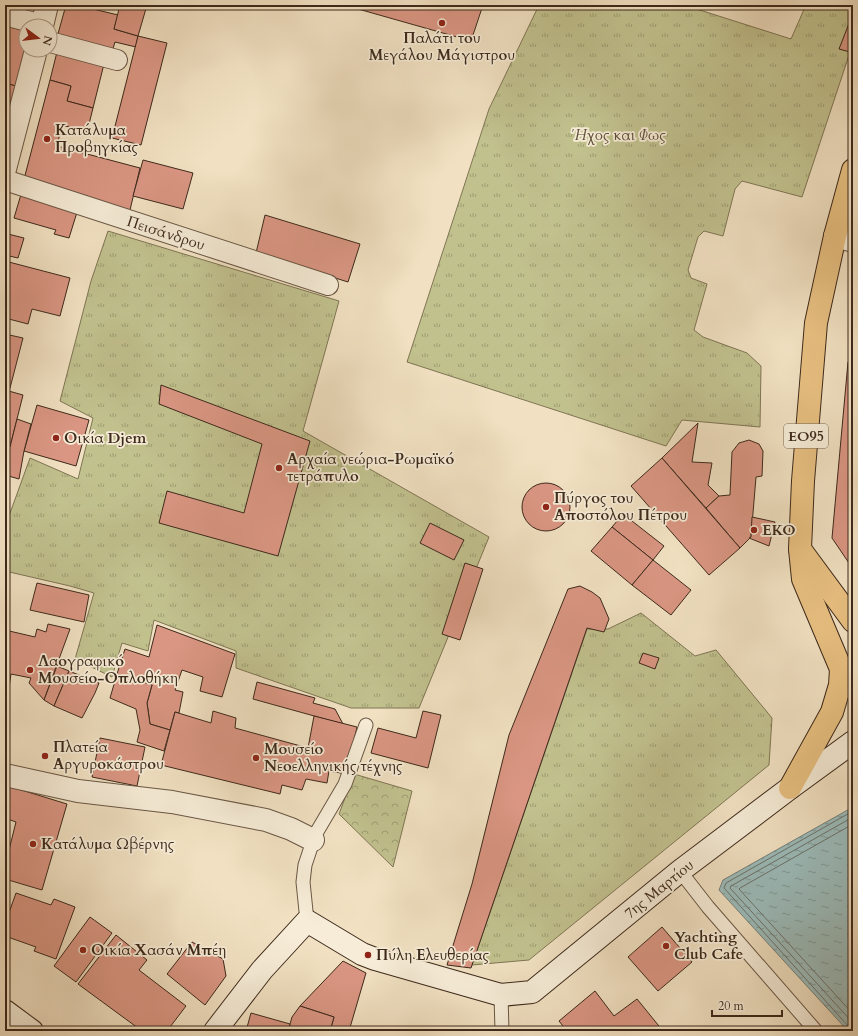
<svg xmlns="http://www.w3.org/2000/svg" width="858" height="1036" viewBox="0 0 858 1036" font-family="Cardo,serif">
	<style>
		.grass { fill: url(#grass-tufts); stroke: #7f7554 }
		.forest { fill: url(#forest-crowns); stroke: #7f7554 }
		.water { fill: url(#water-ripples); stroke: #76817b }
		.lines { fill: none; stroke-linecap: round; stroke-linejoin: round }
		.shore { stroke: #6c726b; stroke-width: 1 }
		.building { fill: #da9683; stroke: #3d291b }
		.service-casing { stroke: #6a5745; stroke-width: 15 }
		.pedestrian-casing { stroke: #6a5745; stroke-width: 22 }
		.minor-casing { stroke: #6a5745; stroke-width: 24 }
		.tertiary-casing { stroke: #6a5745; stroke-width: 24 }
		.secondary-casing { stroke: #3d291b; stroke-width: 24 }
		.primary-casing { stroke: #3d291b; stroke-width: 24 }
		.service { stroke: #f6ecd7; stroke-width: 13 }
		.pedestrian { stroke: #f6ecd7; stroke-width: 20 }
		.minor { stroke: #f6ecd7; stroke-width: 22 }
		.tertiary { stroke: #f6ecd7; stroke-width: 22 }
		.secondary { stroke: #f6ecd7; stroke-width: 22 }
		.primary { stroke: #e8c081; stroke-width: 22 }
		.poi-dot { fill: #8f2418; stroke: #f6ecd7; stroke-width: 1.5 }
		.labels { text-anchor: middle; stroke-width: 3.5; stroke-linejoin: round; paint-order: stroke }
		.shield { fill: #f6ecd7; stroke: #746453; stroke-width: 1 }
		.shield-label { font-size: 14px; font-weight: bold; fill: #3d291b }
		.poi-label { font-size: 15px; font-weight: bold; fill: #3d291b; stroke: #f6ecd7; text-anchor: start }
		.park-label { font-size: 15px; font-style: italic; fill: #5e4f38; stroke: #f6ecd7 }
		.street-label { font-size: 15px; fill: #3d291b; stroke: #f6ecd7 }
	</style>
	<defs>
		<pattern id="grass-tufts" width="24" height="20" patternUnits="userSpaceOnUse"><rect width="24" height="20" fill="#c1c18e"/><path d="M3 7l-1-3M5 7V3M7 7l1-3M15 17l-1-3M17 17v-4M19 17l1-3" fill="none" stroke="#9e9d73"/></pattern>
		<pattern id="forest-crowns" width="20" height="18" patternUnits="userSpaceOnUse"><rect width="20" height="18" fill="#c1c18e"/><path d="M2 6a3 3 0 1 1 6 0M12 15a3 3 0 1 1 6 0" fill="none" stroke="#9e9d73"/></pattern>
		<pattern id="water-ripples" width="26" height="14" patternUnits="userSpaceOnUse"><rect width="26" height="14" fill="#9cbcbb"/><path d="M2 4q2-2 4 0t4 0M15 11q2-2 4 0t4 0" fill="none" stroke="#809997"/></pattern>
	</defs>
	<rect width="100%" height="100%" fill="#f1e1c2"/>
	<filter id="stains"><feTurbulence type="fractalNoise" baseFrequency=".005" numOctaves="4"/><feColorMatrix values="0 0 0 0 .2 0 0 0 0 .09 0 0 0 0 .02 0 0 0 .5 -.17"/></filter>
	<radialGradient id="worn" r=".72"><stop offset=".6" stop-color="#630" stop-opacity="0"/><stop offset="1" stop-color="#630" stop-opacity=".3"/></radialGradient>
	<g class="grass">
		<path d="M539 5H684L791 39 806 5H853V43L802 197 742 181 735 189 723 236 704 231 698 237 688 270 691 278 707 284 694 330 703 337 747 353 761 366 760 427 682 420 666 446 407 362 489 109Z"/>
		<path d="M108 231 339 301 303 431 489 537 419 708H351L236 668V651L154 620 148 651 122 643 112 677 75 659 94 593 70 586 5 571V527L30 458 78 479 93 418 60 401 91 281Z"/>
		<path d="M641 613 695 656 716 650 772 718 769 765 529 960 472 965 587 629H608Z"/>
	</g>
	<path class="forest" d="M354 774 412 791 393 867 339 814Z"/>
	<path class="water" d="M853 807V1031H848L719 890 723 880Z"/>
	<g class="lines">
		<g class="shore">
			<path d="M853 817 731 886 730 888 853 1023"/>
			<path d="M853 824 740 888 739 889 853 1014"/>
			<path d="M850 1031 849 1027 724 888 726 883 853 811"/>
		</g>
	</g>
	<g class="building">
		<path d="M66 5H94L93 9 118 15 114 29 138 36 136 47 115 42 111 55 56 41Z"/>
		<path d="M120 5H147L138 36 114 29Z"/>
		<path d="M344 5H483L471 41Z"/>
		<path d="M5 26 26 31V50L16 86 5 83Z"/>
		<path d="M848 26 853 28V43L850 52 839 49Z"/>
		<path d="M138 36 167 43 141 145 112 138Z"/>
		<path d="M58 48 105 60 93 108 67 101 71 86 50 80Z"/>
		<path d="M50 80 71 86 67 101 93 108 87 132 62 125 57 146 140 168 130 210 23 183Z"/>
		<path d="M5 83 16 86 12 101 5 99Z"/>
		<path d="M5 99 12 101 5 129Z"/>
		<path d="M143 160 193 173 183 209 133 196Z"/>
		<path d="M22 191 78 209 69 238 54 234 56 230 14 218Z"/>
		<path d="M265 215 360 244 348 282 256 253Z"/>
		<path d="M8 234 24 238 18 258 5 255V244Z"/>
		<path d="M5 261 70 278 60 316 32 309 28 324 5 318Z"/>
		<path d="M5 334 23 338 10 388 5 387Z"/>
		<path d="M853 358V569L832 538 848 362Z"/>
		<path d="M161 385 310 441 278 556 159 523 167 491 244 513 262 444 159 404Z"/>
		<path d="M5 390 23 395 10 447 5 445Z"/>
		<path d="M37 405 89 420 76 466 24 451Z"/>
		<path d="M17 419 31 424 24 451 19 479 5 475V445L10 447Z"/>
		<path d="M698 423 692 462 712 463 708 485 719 496 706 508 662 458Z"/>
		<path d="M749 440 759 444 763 451 762 476 756 477 751 537 740 548 706 508 719 496 730 495 732 452 739 443Z"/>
		<path d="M662 458 740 548 709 575 631 486Z"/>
		<circle cx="546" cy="507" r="24"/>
		<path d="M623 514 664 546 653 560 612 527Z"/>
		<path d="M752 517 775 522 769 546 749 538 751 537Z"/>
		<path d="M430 523 464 540 454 560 420 543Z"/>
		<path d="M612 527 653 560 632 585 591 551Z"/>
		<path d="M653 560 691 590 671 615 632 585Z"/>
		<path d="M465 563 483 569 460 640 442 634Z"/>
		<path d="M37 583 89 595 84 622 30 610Z"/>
		<path d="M580 586 592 592 600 598 609 619 604 632 587 628 471 968 447 965 472 884 509 735 568 589Z"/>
		<path d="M48 624 70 629 44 700 29 683 31 678 11 674 5 715V630L35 637 37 629 46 632Z"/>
		<path d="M157 625 235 654 222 697 200 691 203 677 182 670 175 690 183 692 179 713 175 712 170 730 150 724 147 703 152 685 117 674 125 649 149 657Z"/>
		<path d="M643 653 659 658 655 669 639 663Z"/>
		<path d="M57 666 69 671 54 706 44 700Z"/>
		<path d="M69 671 99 683 95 693 82 718 54 706Z"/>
		<path d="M117 674 152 685 147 703 150 724 170 730 164 751 137 742 140 730 136 709 110 698Z"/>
		<path d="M257 682 315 698 313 703 335 709 343 724 253 699Z"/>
		<path d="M213 711 236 718 235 728 308 748 314 716 357 727 346 774 329 771 327 783 306 779 302 790 282 785 280 794 161 765 175 712 211 723Z"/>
		<path d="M423 711 441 715 428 768 371 753 378 728 416 738Z"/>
		<path d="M100 738 145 747 137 786 92 777Z"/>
		<path d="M5 785 67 804 42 890 5 879V866L16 822 5 818Z"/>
		<path d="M16 893 51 905 54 899 75 907 56 959 34 951 36 947 5 936V924Z"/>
		<path d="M90 917 112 933 76 982 54 966Z"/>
		<path d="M662 927 692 962 658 991 628 957Z"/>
		<path d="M116 935 147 960 139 970 186 1006 167 1031H142L78 984Z"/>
		<path d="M192 942 223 959 226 976 205 1005 167 974Z"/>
		<path d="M343 961 366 973 349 1031H330L334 1017 300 1006Z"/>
		<path d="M595 991 614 1016 637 999 663 1031H567L559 1021Z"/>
		<path d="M300 1006 334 1017 330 1031H288L292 1017Z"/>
		<path d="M251 1013 290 1024 288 1031H246Z"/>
	</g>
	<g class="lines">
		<defs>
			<g id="service">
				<path d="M680 871 708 907 816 1031"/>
				<path d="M307 921 303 882 305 865 315 835 345 784 366 725"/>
				<path d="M501 995 502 1031"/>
			</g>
			<g id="pedestrian">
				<path d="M5 15 42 25"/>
				<path d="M50 42 117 60"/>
				<path d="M5 180 328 285"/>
			</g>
			<g id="minor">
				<path d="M42 26 47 5"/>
				<path d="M5 169 36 50"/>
				<path d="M5 775 78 791 172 802 266 820 291 829 313 840"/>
			</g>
			<path id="tertiary" d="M835 236 853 241"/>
			<g id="secondary">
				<path d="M5 1011 32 1031"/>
				<path d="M215 1031 262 970 307 921 362 954 375 959 501 995 532 992 680 871 790 788 853 742"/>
			</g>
			<g id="primary">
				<path d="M853 170 835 236 816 323 803 481 800 549 853 621"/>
				<path d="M790 788 832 712 840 685 841 669 803 579 800 549"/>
			</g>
		</defs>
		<use href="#service" class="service-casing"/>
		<use href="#pedestrian" class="pedestrian-casing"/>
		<use href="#minor" class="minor-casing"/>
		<use href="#tertiary" class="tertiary-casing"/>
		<use href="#secondary" class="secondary-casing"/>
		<use href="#primary" class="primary-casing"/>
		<use href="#service" class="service"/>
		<use href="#pedestrian" class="pedestrian"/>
		<use href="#minor" class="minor"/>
		<use href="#tertiary" class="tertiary"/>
		<use href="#secondary" class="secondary"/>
		<use href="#primary" class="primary"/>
	</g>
	<g class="poi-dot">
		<circle cx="442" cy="23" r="4"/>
		<circle cx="47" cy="139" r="4"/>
		<circle cx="56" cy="438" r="4"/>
		<circle cx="279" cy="468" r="4"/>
		<circle cx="546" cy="507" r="4"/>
		<circle cx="754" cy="530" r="4"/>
		<circle cx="30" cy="670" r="4"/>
		<circle cx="45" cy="756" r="4"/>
		<circle cx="256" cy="758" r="4"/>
		<circle cx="33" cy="844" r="4"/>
		<circle cx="666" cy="946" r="4"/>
		<circle cx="83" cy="950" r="4"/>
		<circle cx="368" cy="955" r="4"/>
	</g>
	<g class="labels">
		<rect class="shield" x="784" y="424" width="44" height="24" rx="3"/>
		<g class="shield-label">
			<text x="806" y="441">ΕΟ95</text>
		</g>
		<g class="poi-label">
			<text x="442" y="43" text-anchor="middle">Παλάτι του<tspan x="442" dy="17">Μεγάλου Μάγιστρου</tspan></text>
			<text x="55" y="135">Κατάλυμα<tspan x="55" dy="17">Προβηγκίας</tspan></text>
			<text x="64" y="443">Οικία Djem</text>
			<text x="287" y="464">Αρχαία νεώρια-Ρωμαϊκό<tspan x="287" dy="17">τετράπυλο</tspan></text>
			<text x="554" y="503">Πύργος του<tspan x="554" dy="17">Αποστόλου Πέτρου</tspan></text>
			<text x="762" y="535">EKO</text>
			<text x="38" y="666">Λαογραφικό<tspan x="38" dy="17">Μουσείο-Οπλοθήκη</tspan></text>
			<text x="53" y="752">Πλατεία<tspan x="53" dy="17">Αργυροκάστρου</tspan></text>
			<text x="264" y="754">Μουσείο<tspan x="264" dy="17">Νεοελληνικής τέχνης</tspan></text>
			<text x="41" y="849">Κατάλυμα Ωβέρνης</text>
			<text x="674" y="942">Yachting<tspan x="674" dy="17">Club Cafe</tspan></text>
			<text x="91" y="955">Οικία Χασάν Μπέη</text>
			<text x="376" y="960">Πύλη Ελευθερίας</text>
		</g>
		<g class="park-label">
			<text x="619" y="140">Ήχος και Φως</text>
		</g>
		<g class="street-label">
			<text transform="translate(166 233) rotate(18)" y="5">Πεισάνδρου</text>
			<text transform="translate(659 889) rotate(-39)" y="5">7ης Μαρτίου</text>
		</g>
	</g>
	<rect width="858" height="1036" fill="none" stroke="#f1e1c2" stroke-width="20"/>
	<rect x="6" y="6" width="846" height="1024" fill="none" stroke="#3d291b" stroke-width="2"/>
	<rect x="10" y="10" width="838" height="1016" fill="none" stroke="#3d291b"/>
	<g transform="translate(38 38) rotate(105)"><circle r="19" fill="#f6ecd7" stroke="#ac9e8c"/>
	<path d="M0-3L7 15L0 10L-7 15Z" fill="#8f2418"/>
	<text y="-6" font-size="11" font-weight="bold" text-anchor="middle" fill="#3d291b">N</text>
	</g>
	<path d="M712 1010v6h70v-6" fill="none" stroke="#3d291b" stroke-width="2"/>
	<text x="718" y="1010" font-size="12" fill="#3d291b" stroke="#f6ecd7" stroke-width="3" paint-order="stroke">20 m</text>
	<rect width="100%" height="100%" filter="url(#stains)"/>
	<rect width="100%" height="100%" fill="url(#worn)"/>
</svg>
